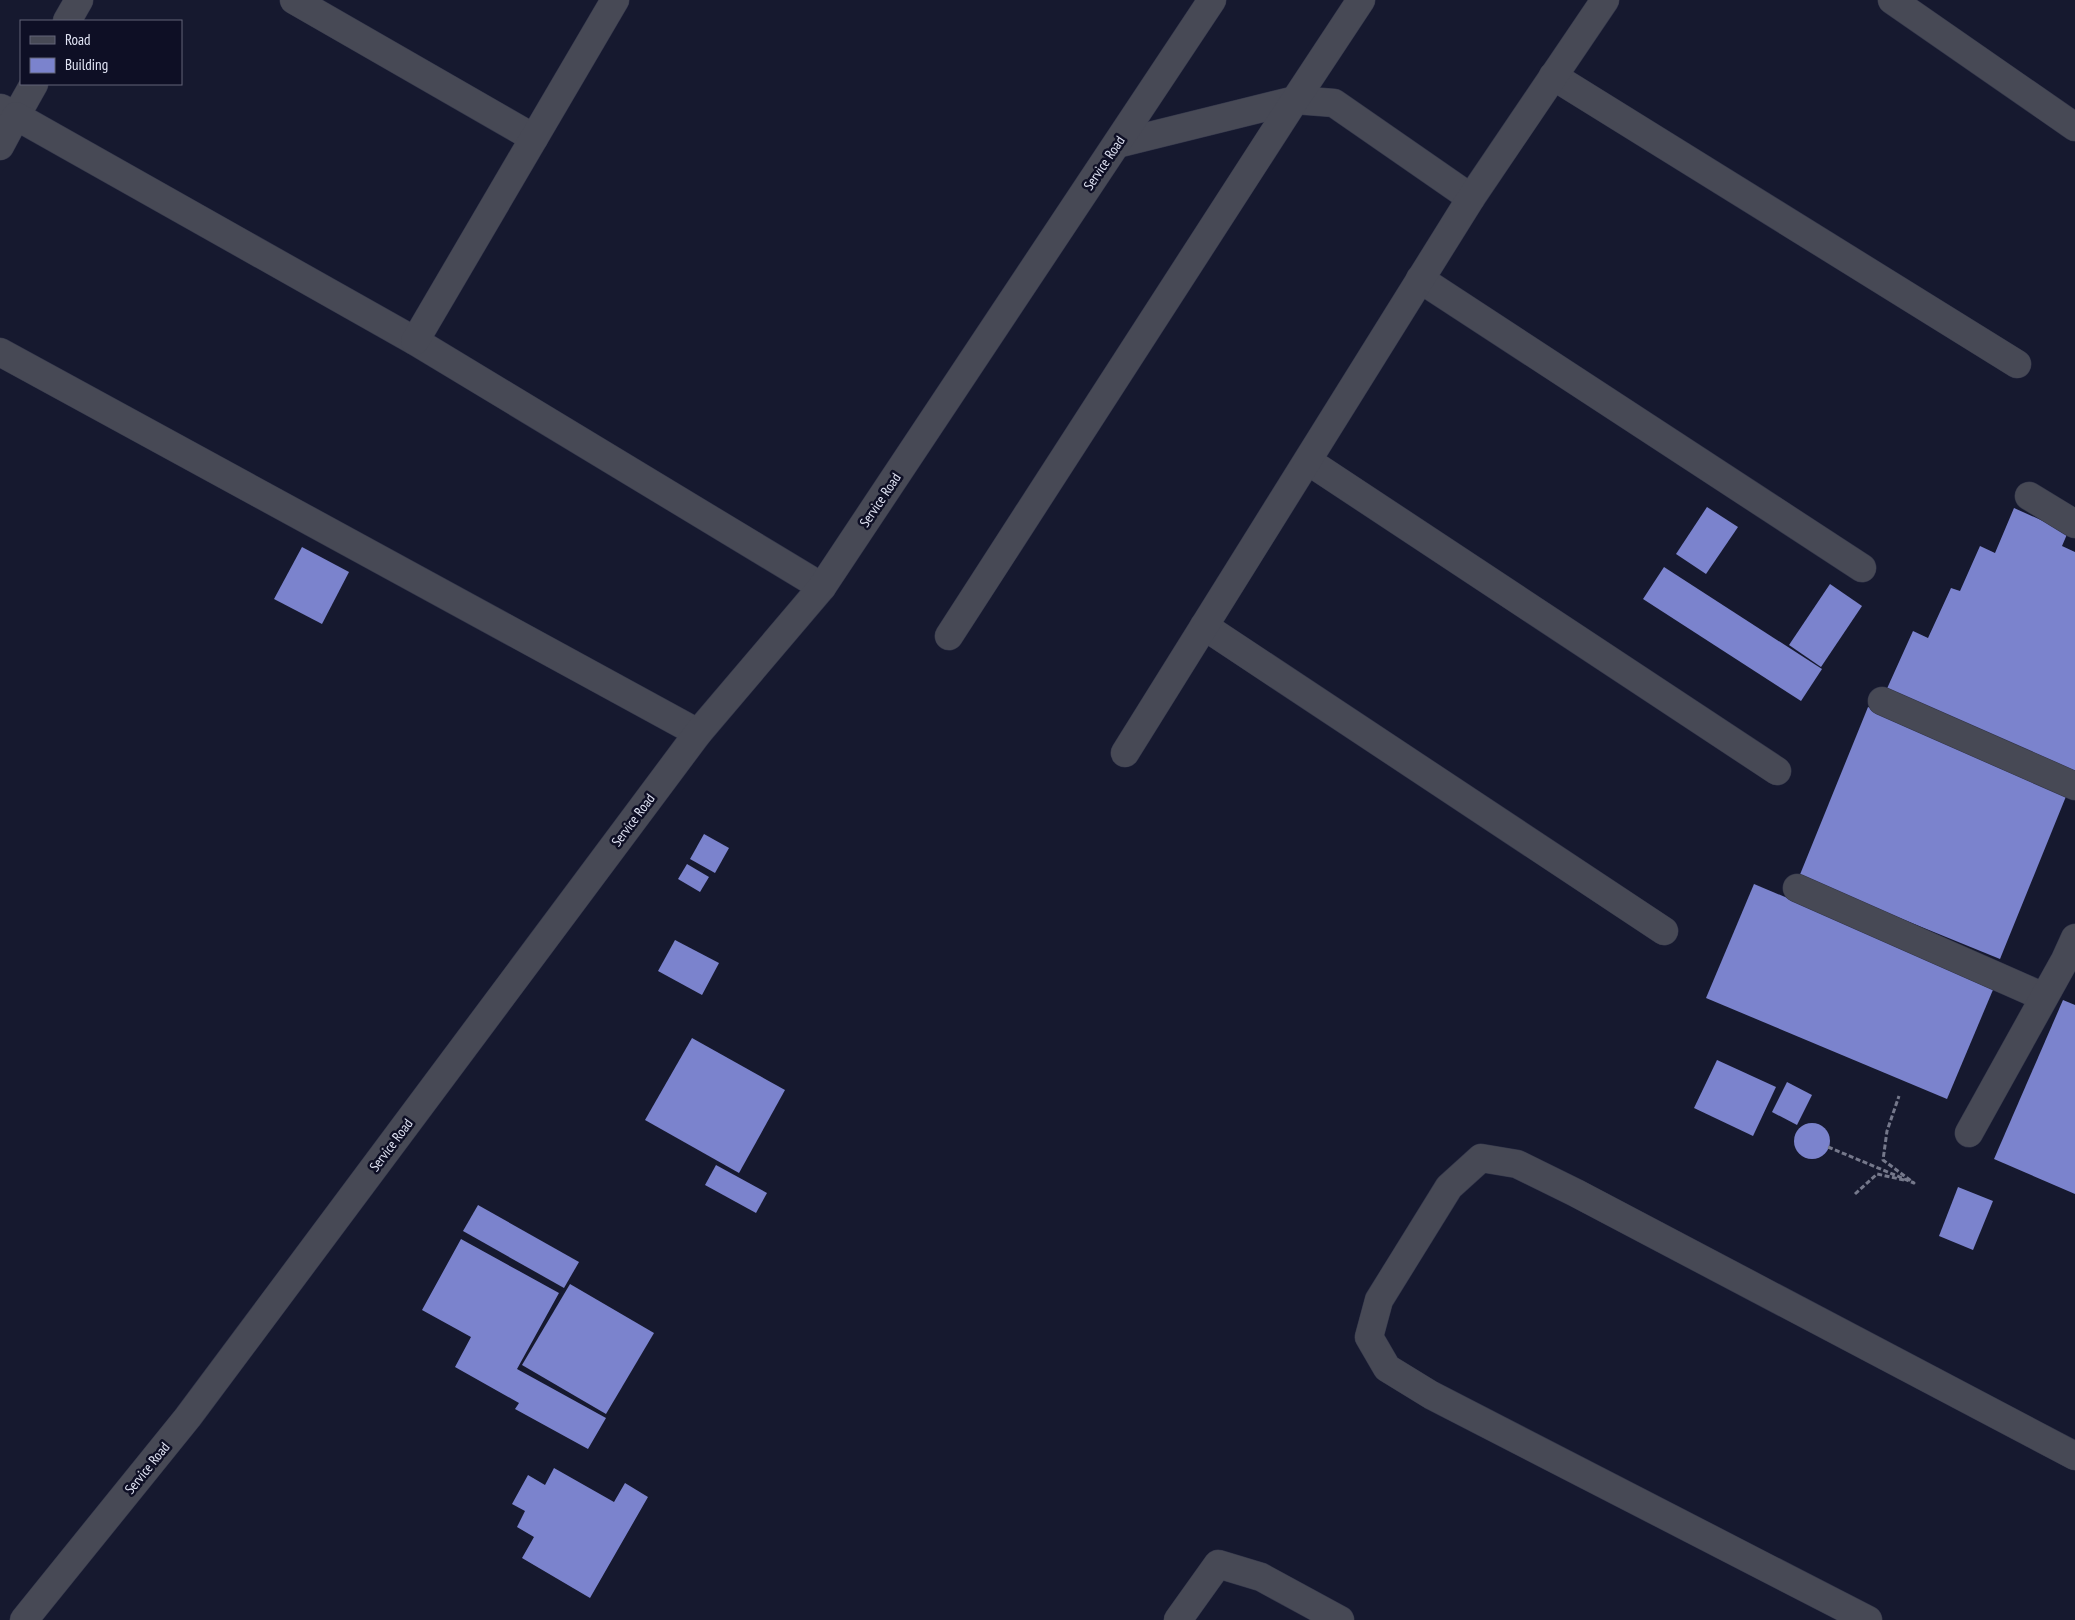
<svg xmlns="http://www.w3.org/2000/svg" width="2075" height="1620" viewBox="0 0 2075 1620" font-family="'PT Sans Narrow',sans-serif">
	<style>
		.building { fill: #7b83cd }
		.lines { fill: none; stroke-linecap: round; stroke-linejoin: round }
		.minor-casing { stroke: #33364b; stroke-width: 29 }
		.path { stroke: #75788b; stroke-width: 3; stroke-dasharray: 5 2.5; stroke-linecap: butt }
		.minor { stroke: #474955; stroke-width: 28 }
		.labels { text-anchor: middle; stroke-width: 5; stroke-linejoin: round; paint-order: stroke }
		.street-label { font-size: 14px; fill: #e2e5f5; stroke: #0e0f25 }
	</style>
	<rect width="100%" height="100%" fill="#16192f"/>
	<g class="building">
		<path d="M1707 507 1738 527 1706 574 1676 554Z"/>
		<path d="M2014 508 2068 532 2062 546 2075 552V777L1885 693 1913 631 1928 638 1951 588 1960 591 1980 546 1995 553Z"/>
		<path d="M302 547 349 572 322 624 274 599Z"/>
		<path d="M1664 567 1822 669 1801 701 1643 599Z"/>
		<path d="M1830 584 1862 606 1821 667 1789 645Z"/>
		<path d="M1868 707 2069 789 2000 959 1799 877Z"/>
		<path d="M704 834 729 848 715 873 690 859Z"/>
		<path d="M687 864 709 877 700 892 678 879Z"/>
		<path d="M1754 884 1995 985 1947 1099 1706 998Z"/>
		<path d="M675 940 719 963 702 995 658 971Z"/>
		<path d="M2063 1000 2075 1005V1194L1994 1159Z"/>
		<path d="M692 1038 785 1090 739 1173 645 1120Z"/>
		<path d="M1717 1060 1776 1087 1753 1136 1694 1108Z"/>
		<path d="M1787 1082 1812 1095 1797 1125 1772 1112Z"/>
		<circle cx="1812" cy="1141" r="18"/>
		<path d="M716 1165 767 1193 756 1213 705 1185Z"/>
		<path d="M1958 1187 1993 1201 1973 1250 1939 1236Z"/>
		<path d="M478 1205 579 1262 564 1288 463 1231Z"/>
		<path d="M461 1239 559 1293 517 1369 606 1418 588 1449 515 1409 519 1403 455 1367 471 1337 422 1310Z"/>
		<path d="M570 1284 654 1333 606 1414 522 1365Z"/>
		<path d="M554 1468 614 1502 625 1483 648 1497 590 1598 522 1558 534 1537 517 1527 525 1511 512 1504 528 1475 545 1485Z"/>
	</g>
	<g class="lines">
		<defs>
			<g id="minor">
				<path d="M294 0 534 138"/>
				<path d="M1892 0 2075 127"/>
				<path d="M67 21 79 0"/>
				<path d="M1553 76 2017 364"/>
				<path d="M1 108 16 116 34 84"/>
				<path d="M1117 144 1295 100 1334 103 1471 198"/>
				<path d="M0 146 16 116 415 341 822 587"/>
				<path d="M1420 279 1862 568"/>
				<path d="M415 341 615 0"/>
				<path d="M0 352 698 733"/>
				<path d="M1308 461 1777 771"/>
				<path d="M2029 496 2075 524"/>
				<path d="M1204 626 1664 931"/>
				<path d="M949 636 1295 100 1361 0"/>
				<path d="M1882 701 2075 786"/>
				<path d="M1125 753 1471 198 1605 0"/>
				<path d="M1797 888 2044 997"/>
				<path d="M1969 1133 2065 960 2075 938"/>
				<path d="M24 1620 188 1417 698 733 822 587 1212 0"/>
				<path d="M1178 1620 1218 1564 1261 1577 1340 1620"/>
				<path d="M1868 1620 1431 1395 1387 1368 1369 1337 1379 1300 1449 1187 1481 1158 1517 1164 1576 1193 2075 1456"/>
			</g>
		</defs>
		<use href="#minor" class="minor-casing"/>
		<g class="path">
			<path d="M1828 1147 1914 1183 1883 1160 1887 1131 1899 1096"/>
			<path d="M1855 1194 1877 1174 1904 1180"/>
		</g>
		<use href="#minor" class="minor"/>
	</g>
	<g class="labels">
		<g class="street-label">
			<text transform="translate(1104 163) rotate(-56)" y="5">Service Road</text>
			<text transform="translate(880 500) rotate(-56)" y="5">Service Road</text>
			<text transform="translate(633 820) rotate(-53)" y="5">Service Road</text>
			<text transform="translate(391 1145) rotate(-53)" y="5">Service Road</text>
			<text transform="translate(147 1468) rotate(-51)" y="5">Service Road</text>
		</g>
	</g>
	<rect x="20" y="20" width="162" height="65" fill="#0e0f25" stroke="#636578"/>
	<rect x="30" y="36" width="25" height="8" fill="#474955" stroke="#636578"/>
	<text x="65" y="45" font-size="15" fill="#e2e5f5">Road</text>
	<rect x="30" y="58" width="25" height="15" fill="#7b83cd" stroke="#636578"/>
	<text x="65" y="70" font-size="15" fill="#e2e5f5">Building</text>
</svg>
